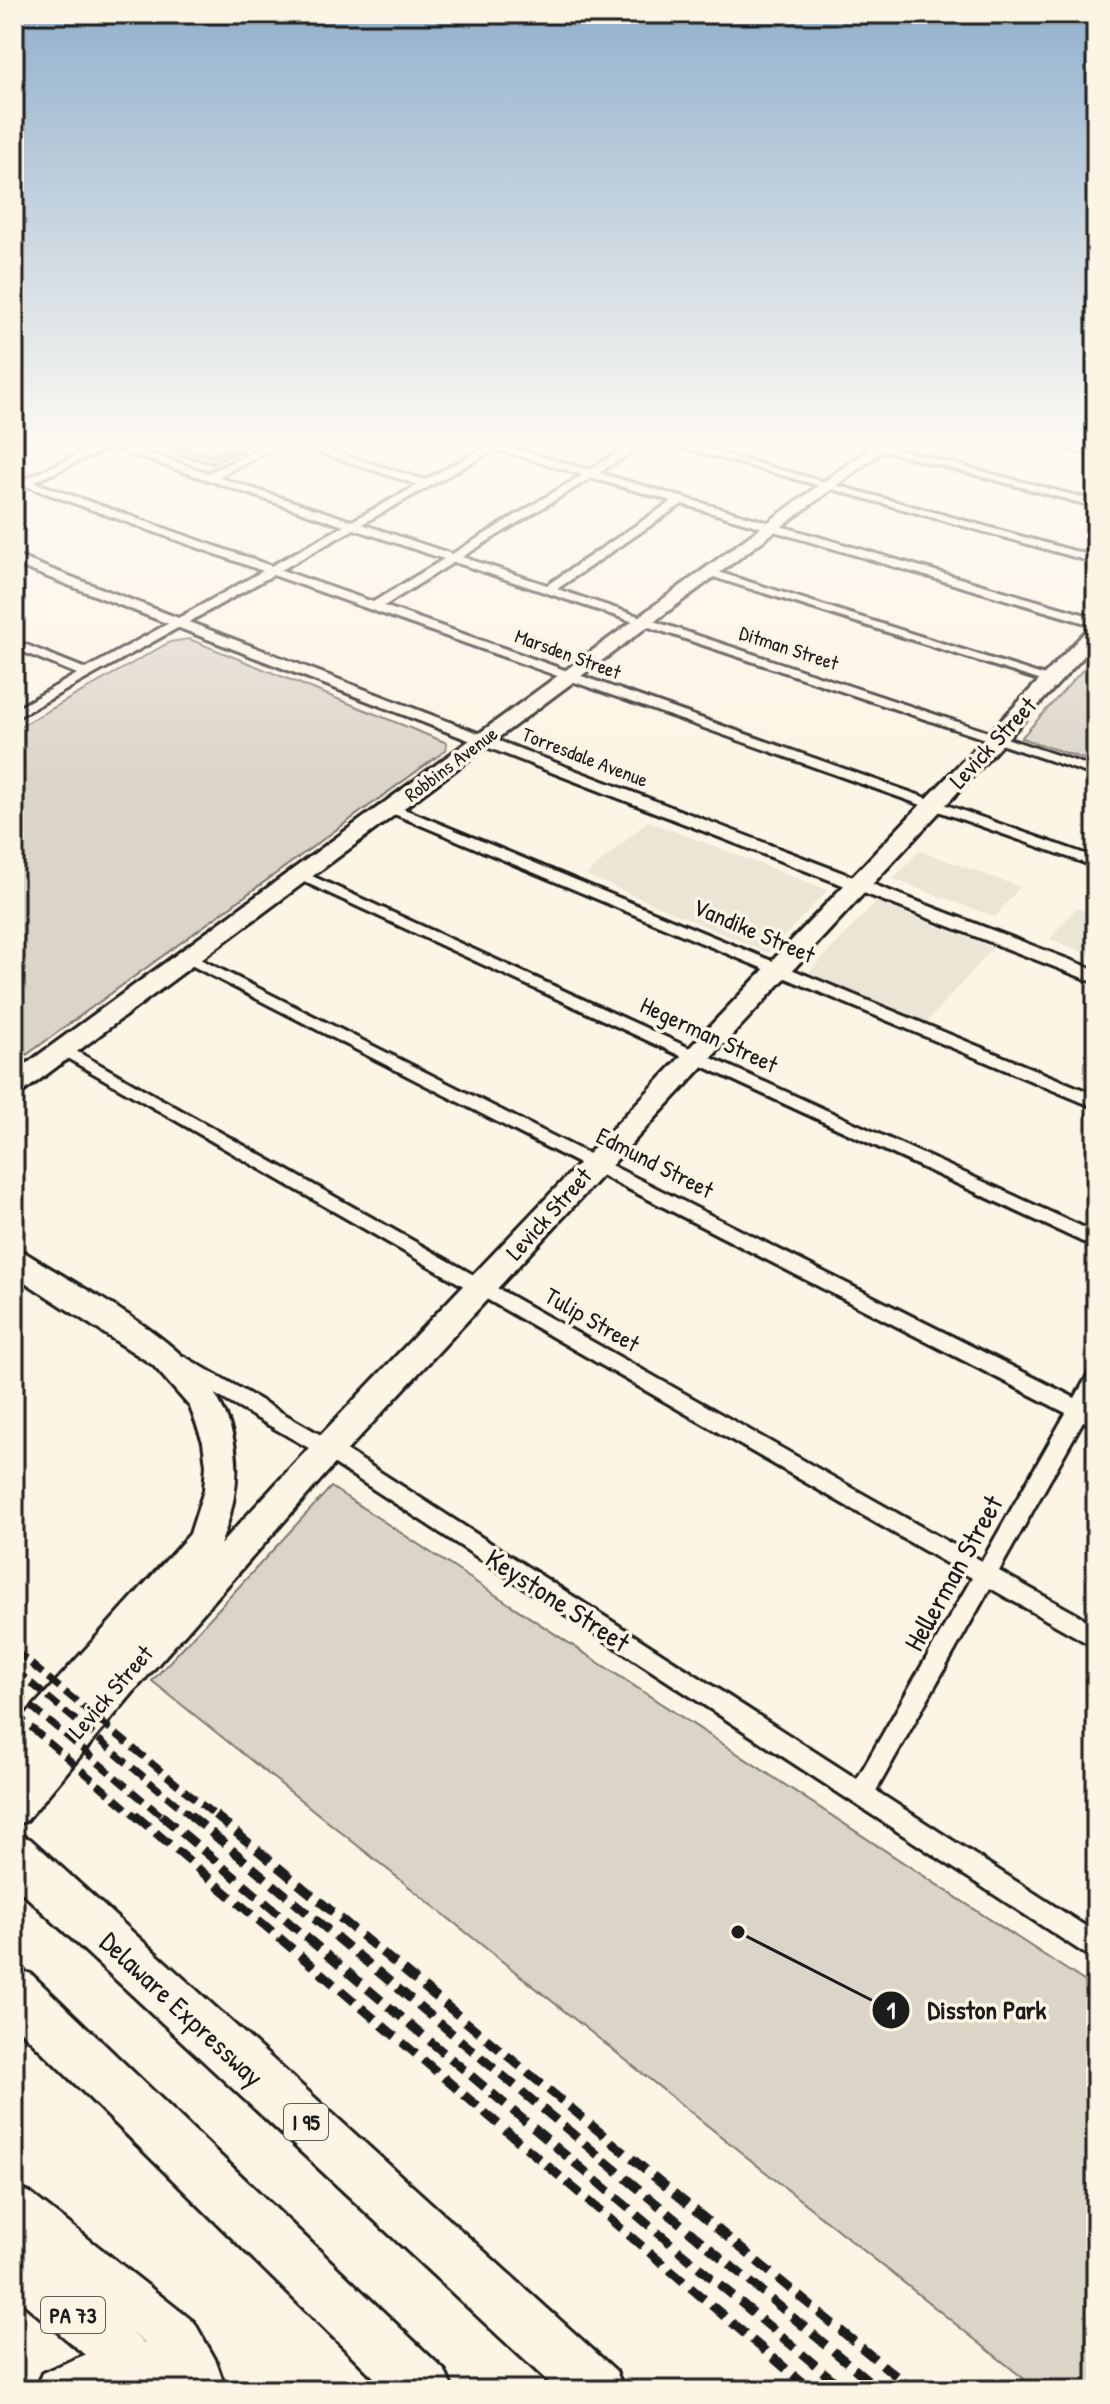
<svg xmlns="http://www.w3.org/2000/svg" width="1110" height="2404" viewBox="0 0 1110 2404" font-family="'Patrick Hand',sans-serif">
	<style>
		.built { fill: #ebe5d6 }
		.green { fill: #dbd5c8; stroke: #7c7872; stroke-width: 2 }
		.lines { fill: none; stroke-linecap: round; stroke-linejoin: round }
		.minor-casing { stroke: #1c1c1c; stroke-width: 6 }
		.tertiary-casing { stroke: #1c1c1c; stroke-width: 6 }
		.primary-casing { stroke: #1c1c1c; stroke-width: 6 }
		.trunk-casing { stroke: #1c1c1c; stroke-width: 6 }
		.motorway-casing { stroke: #1c1c1c; stroke-width: 6 }
		.minor { fill: #fcf5e5; fill-rule: evenodd }
		.tertiary { fill: #fcf5e5; fill-rule: evenodd }
		.primary { fill: #fcf5e5; fill-rule: evenodd }
		.trunk { fill: #fcf5e5; fill-rule: evenodd }
		.motorway { fill: #fcf5e5; fill-rule: evenodd }
		.rail-far1 { stroke: #1c1c1c; stroke-width: 7; stroke-dasharray: 15 7; stroke-linecap: butt }
		.rail { stroke: #1c1c1c; stroke-width: 9; stroke-dasharray: 18 9; stroke-linecap: butt }
		.wall { fill: #a9a59a; stroke: #1c1c1c; stroke-width: 2 }
		.shaded-wall { fill: #89867d; stroke: #1c1c1c; stroke-width: 2 }
		.building { fill: #c4c0b3; stroke: #1c1c1c; stroke-width: 2 }
		.labels { text-anchor: middle; stroke-width: 7; stroke-linejoin: round; paint-order: stroke }
		.far-street-label { font-size: 20px; fill: #1c1c1c; stroke: #fcf5e5 }
		.shield { fill: #fcf5e5; stroke: #5f5d58; stroke-width: 2 }
		.shield-label { font-size: 22px; font-weight: bold; fill: #1c1c1c }
		.street-label { font-size: 24px; fill: #1c1c1c; stroke: #fcf5e5 }
		.near-street-label { font-size: 28px; fill: #1c1c1c; stroke: #fcf5e5 }
		.leader { fill: none; stroke: #1c1c1c; stroke-width: 3 }
		.callout-dot { fill: #1c1c1c; stroke: #fcf5e5; stroke-width: 3 }
		.mark-label { font-size: 24px; text-anchor: middle; font-weight: bold; fill: #fff }
		.callout-label { font-size: 26px; text-anchor: middle; font-weight: bold; fill: #1c1c1c; stroke: #fcf5e5; stroke-width: 7; stroke-linejoin: round; paint-order: stroke }
	</style>
	<rect width="100%" height="100%" fill="#fcf5e5"/>
	<filter id="ink" filterUnits="userSpaceOnUse"><feTurbulence type="fractalNoise" baseFrequency=".0125" numOctaves="2"/><feDisplacementMap in="SourceGraphic" scale="16" xChannelSelector="R" yChannelSelector="G"/><feConvolveMatrix kernelMatrix="1 2 1 2 8 2 1 2 1" color-interpolation-filters="sRGB"/></filter>
	<g filter="url(#ink)">
		<g class="built">
			<path d="M132 442H264L210 469Z"/>
			<path d="M648 821 828 890 768 953 586 875Z"/>
			<path d="M920 851 1020 887 995 917 893 879Z"/>
			<path d="M876 902 993 948 926 1023 809 972Z"/>
			<path d="M1076 908 1096 916V957L1050 939Z"/>
		</g>
		<g class="green">
			<path d="M189 639 447 743 446 750 14 1064V730L170 642Z"/>
			<path d="M1096 655V763L1021 738Z"/>
			<path d="M331 1487 1096 1989V2390H1038L152 1681Z"/>
		</g>
		<g class="lines">
			<defs>
				<g id="minor">
					<path d="M99 442H119L208 473 273 442H287L218 477 352 521 418 485 287 442H303L425 480 486 447 476 442H502V445L589 470 635 442H647L599 473 1096 618V626L682 504 557 589 1096 768V776L454 562 384 606 1096 858V867L273 575 14 719V710L77 674 14 648V640L86 669 263 571 26 486 14 491V484L101 444ZM110 447 344 526 271 566 34 482ZM496 449 582 475 452 554 362 524ZM591 478 672 501 547 585 462 557ZM354 529 444 559 373 602 281 570Z"/>
					<path d="M663 442H680L1096 557V563Z"/>
					<path d="M852 442H870L1096 501V507Z"/>
					<path d="M1046 442H1065L1096 450V456Z"/>
					<path d="M707 571H715L1058 680 1048 683 707 575Z"/>
					<path d="M392 804 1096 1095V1108L387 811V805Z"/>
					<path d="M301 871 1096 1233V1248L296 878 294 875Z"/>
					<path d="M188 953 1075 1398 1089 1373 1096 1371V1397L1091 1406 1096 1408V1427L1083 1421 999 1571 1096 1625V1648L990 1588 876 1791 1096 1933V1961L321 1455 171 1369 168 1363 171 1357 178 1355 185 1357 335 1443 857 1779 972 1578 53 1050 61 1044 67 1046 982 1561 1066 1413 183 961 180 958Z"/>
				</g>
				<path id="tertiary" d="M14 555 1096 970V983L14 564Z"/>
				<path id="primary" d="M130 2343C165 2342 206 2355 221 2390H35L42 2373 94 2351Z"/>
				<g id="trunk">
					<path d="M878 442H895L23 1092 14 1095V1073Z"/>
					<path d="M1096 626V643L339 1459 136 1689 27 1820 14 1826V1778L20 1771 14 1773V1728L190 1534 204 1490 206 1465 203 1442 190 1407 153 1365 14 1275V1249L24 1252C139 1325 286 1378 220 1545L317 1439 1089 628Z"/>
					<path d="M14 2187 30 2193 194 2322 215 2359 226 2390H178L160 2356 131 2332 150 2347 157 2364 150 2381 133 2388 116 2381 14 2295V2242L26 2247 14 2238Z"/>
				</g>
				<g id="motorway">
					<path d="M14 1833 30 1839 616 2371 624 2390H557L14 1885Z"/>
					<path d="M14 1968 31 1974 445 2371 453 2390H387L14 2024Z"/>
				</g>
			</defs>
			<use href="#minor" class="minor-casing"/>
			<use href="#tertiary" class="tertiary-casing"/>
			<use href="#primary" class="primary-casing"/>
			<use href="#trunk" class="trunk-casing"/>
			<use href="#motorway" class="motorway-casing"/>
			<use href="#minor" class="minor"/>
			<use href="#tertiary" class="tertiary"/>
			<use href="#primary" class="primary"/>
			<use href="#trunk" class="trunk"/>
			<use href="#motorway" class="motorway"/>
			<g class="rail-far1">
				<path d="M14 1650 217 1817"/>
				<path d="M14 1669 192 1817"/>
				<path d="M14 1692 163 1817"/>
				<path d="M14 1713 137 1817"/>
			</g>
			<g class="rail">
				<path d="M135 1815 811 2390"/>
				<path d="M161 1815 845 2390"/>
				<path d="M190 1815 880 2390"/>
				<path d="M215 1815 913 2390"/>
			</g>
		</g>
		<path class="wall" d="M172 442H256L213 464 170 452 168 444Z"/>
		<path class="shaded-wall" d="M239 442H256L213 464 212 456Z"/>
		<path class="building" d="M172 442H239L212 456 168 444Z"/>
	</g>
	<linearGradient id="sky" x2="0" y2="1"><stop stop-color="#91b0cc"/><stop offset="0.57" stop-color="#fefaf3"/><stop offset="1" stop-color="#fefaf3" stop-opacity="0"/></linearGradient>
	<rect width="1110" height="779" fill="url(#sky)"/>
	<g class="labels">
		<g class="far-street-label">
			<text transform="translate(789 648) rotate(18)" y="7">Ditman Street</text>
			<text transform="translate(568 654) rotate(20)" y="7">Marsden Street</text>
			<text transform="translate(585 757) rotate(21)" y="7">Torresdale Avenue</text>
			<text transform="translate(451 764) rotate(-37)" y="7">Robbins Avenue</text>
		</g>
		<g class="shield">
			<rect x="284" y="2104" width="44" height="36" rx="6"/>
			<rect x="41" y="2297" width="64" height="36" rx="6"/>
		</g>
		<g class="shield-label">
			<text x="306" y="2130">I 95</text>
			<text x="73" y="2323">PA 73</text>
		</g>
		<g class="street-label">
			<text transform="translate(993 743) rotate(-47)" y="8">Levick Street</text>
			<text transform="translate(754 931) rotate(23)" y="8">Vandike Street</text>
			<text transform="translate(709 1035) rotate(25)" y="8">Hegerman Street</text>
			<text transform="translate(655 1163) rotate(27)" y="8">Edmund Street</text>
			<text transform="translate(549 1214) rotate(-48)" y="8">Levick Street</text>
			<text transform="translate(592 1320) rotate(30)" y="8">Tulip Street</text>
			<text transform="translate(111 1692) rotate(-49)" y="8">Levick Street</text>
		</g>
		<g class="near-street-label">
			<text transform="translate(953 1573) rotate(-61)" y="10">Hellerman Street</text>
			<text transform="translate(558 1600) rotate(33)" y="10">Keystone Street</text>
			<text transform="translate(182 2009) rotate(43)" y="10">Delaware Expressway</text>
		</g>
	</g>
	<path class="leader" d="M738 1932L891 2010"/>
	<g class="callout-dot">
		<circle cx="738" cy="1932" r="8"/>
		<circle cx="891" cy="2010" r="20"/>
	</g>
	<g class="mark-label">
		<text x="891" y="2019">1</text>
	</g>
	<g class="callout-label">
		<text x="987" y="2019">Disston Park</text>
	</g>
	<rect width="1110" height="2404" fill="none" stroke="#fcf5e5" stroke-width="48"/>
	<rect x="24" y="24" width="1062" height="2356" fill="none" stroke="#1c1c1c" stroke-width="3" filter="url(#ink)"/>
</svg>
